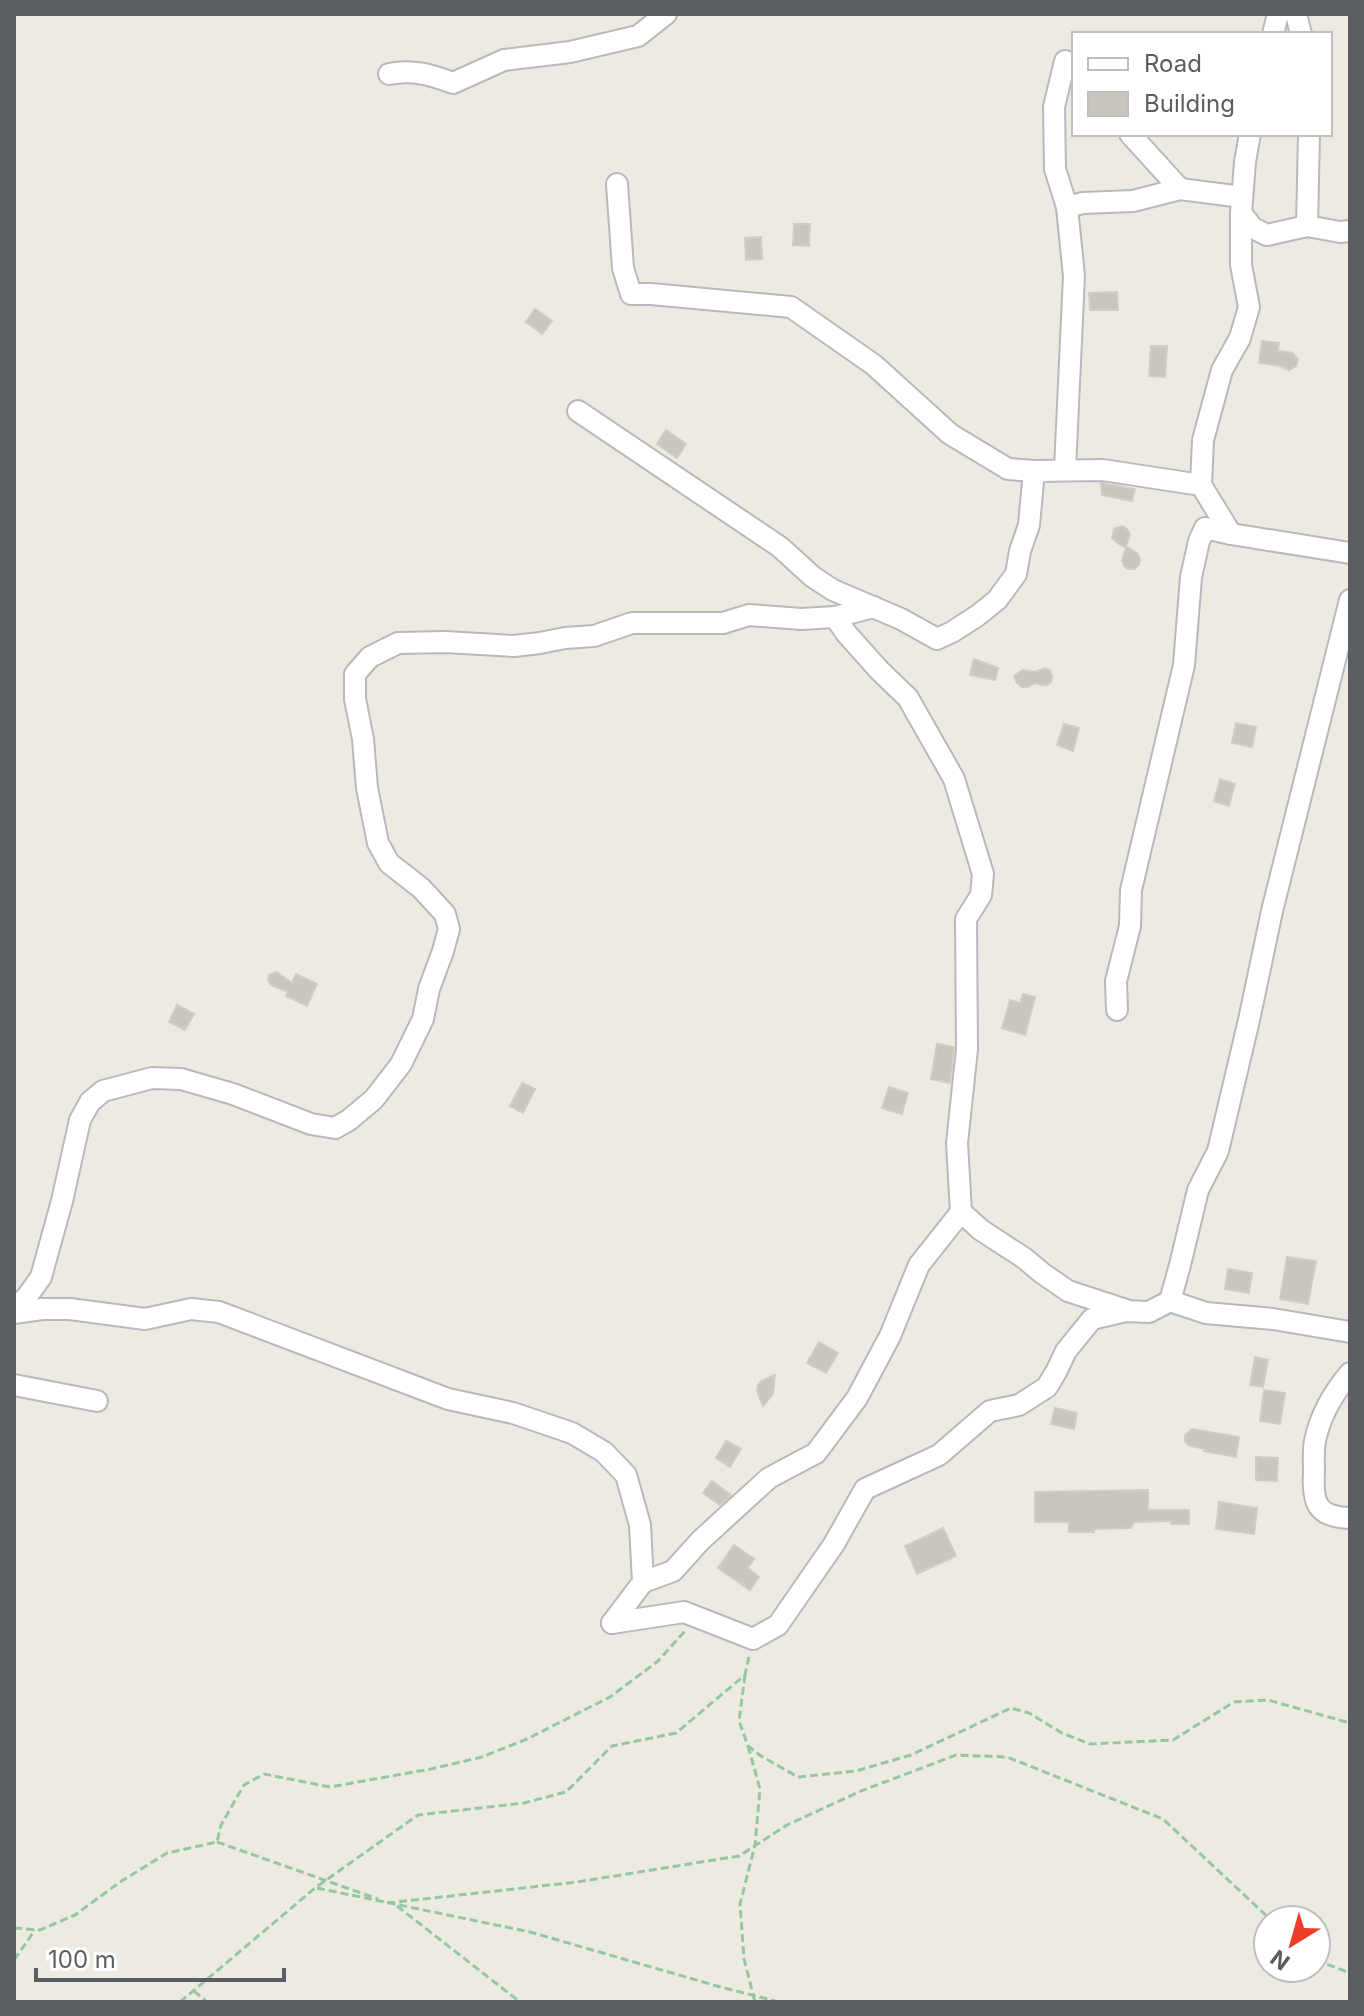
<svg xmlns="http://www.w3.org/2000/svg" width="1364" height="2016" viewBox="0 0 1364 2016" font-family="Inter,sans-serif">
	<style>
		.building { fill: #c8c6bf; stroke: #d2cdc0; stroke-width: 2 }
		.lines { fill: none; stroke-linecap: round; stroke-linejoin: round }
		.minor-casing { stroke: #b7b9bf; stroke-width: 24 }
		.path { stroke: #95c7a5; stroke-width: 3; stroke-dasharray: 8 4; stroke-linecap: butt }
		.minor { stroke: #fff; stroke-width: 20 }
	</style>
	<rect width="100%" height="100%" fill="#edebe1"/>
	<g class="building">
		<path d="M794 224H810L809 246 793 245Z"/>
		<path d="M761 237 762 259 746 260 745 238Z"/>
		<path d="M1117 292 1118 310H1090L1089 293Z"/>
		<path d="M535 309 552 321 542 334 526 322Z"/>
		<path d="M1262 341 1279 343 1278 351 1293 353 1298 360 1296 366 1289 370 1281 366 1259 363Z"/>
		<path d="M1151 346H1167L1165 377 1149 376Z"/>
		<path d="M666 430 686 444 677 458 657 444Z"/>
		<path d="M1101 483 1135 489 1132 501 1102 495Z"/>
		<path d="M1122 526 1127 529 1130 534 1126 546 1138 554 1140 560 1139 565 1134 569H1128L1124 566 1122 560 1126 548 1116 542 1112 538 1114 529Z"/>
		<path d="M974 659 998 668 995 680 970 675Z"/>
		<path d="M1045 668 1050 671 1052 676 1051 682 1047 685H1041L1035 683 1028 687H1022L1017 683 1014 676 1023 670 1035 672Z"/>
		<path d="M1236 723 1256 727 1252 747 1232 743Z"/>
		<path d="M1064 724 1079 728 1073 751 1057 745Z"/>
		<path d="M1220 779 1235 784 1229 806 1214 801Z"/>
		<path d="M277 972 292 983 296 974 317 984 307 1006 286 996 288 992 271 985 268 980 269 975Z"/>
		<path d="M1023 994 1035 997 1025 1035 1002 1028 1010 1000 1020 1003Z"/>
		<path d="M177 1005 194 1014 185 1030 169 1022Z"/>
		<path d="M937 1044 954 1047 950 1083 931 1079Z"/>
		<path d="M522 1083 535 1089 523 1113 510 1106Z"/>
		<path d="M889 1087 908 1093 902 1114 882 1108Z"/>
		<path d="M1287 1257 1316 1261 1308 1304 1280 1299Z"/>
		<path d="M1228 1269 1252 1273 1249 1293 1225 1289Z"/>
		<path d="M819 1342 838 1353 826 1373 807 1363Z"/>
		<path d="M1255 1357 1268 1360 1263 1387 1250 1385Z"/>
		<path d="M775 1375 773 1394 763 1406 757 1391 758 1385 761 1381Z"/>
		<path d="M1264 1390 1285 1393 1280 1424 1260 1421Z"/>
		<path d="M1055 1408 1077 1413 1074 1429 1051 1424Z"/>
		<path d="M1192 1429 1239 1437 1236 1457 1204 1451 1205 1449 1188 1445 1185 1441V1435Z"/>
		<path d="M726 1441 741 1449 730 1467 716 1458Z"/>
		<path d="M1256 1457 1278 1458 1277 1481 1256 1480Z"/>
		<path d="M712 1481 731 1495 720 1505 703 1493Z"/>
		<path d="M1148 1490V1510H1189V1524H1171V1521L1134 1522 1131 1528 1093 1529 1094 1532H1069V1522H1035V1492Z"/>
		<path d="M1219 1502 1257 1508 1254 1534 1216 1529Z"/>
		<path d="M943 1528 956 1556 917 1574 905 1546Z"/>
		<path d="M734 1545 754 1559 748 1568 759 1577 750 1590 718 1568Z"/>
	</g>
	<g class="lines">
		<defs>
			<g id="minor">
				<path d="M1296 14 1301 34"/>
				<path d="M1273 34 1278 14"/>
				<path d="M1065 61 1054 107 1055 169 1067 207 1074 276 1065 469"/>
				<path d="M389 74C412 69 432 75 453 83L504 60 570 52 638 36 666 14"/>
				<path d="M1130 134 1180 189"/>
				<path d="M1309 134 1307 226 1340 232 1350 231"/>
				<path d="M617 184 623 268 631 294H651L791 307 874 365 950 434 1008 469 1034 471"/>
				<path d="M1067 207 1083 203 1133 201 1180 189 1242 197"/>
				<path d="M1241 213 1253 228 1267 235 1307 226"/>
				<path d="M578 411 780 547 813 577 833 590 901 619 937 639 952 632 977 616 997 600 1016 574 1020 551 1029 525 1034 471 1103 470 1201 485 1231 534"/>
				<path d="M1201 485 1203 440 1222 370 1240 338 1249 307 1241 265V213L1245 162 1250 134"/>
				<path d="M835 617 846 633 879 670 908 698 954 779 983 874 981 895 966 919 967 1049 957 1143 961 1212 981 1230 1024 1258 1042 1273 1068 1291 1126 1310"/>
				<path d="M1117 1010 1116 981 1130 926 1131 890 1184 665 1191 577 1199 541 1205 528 1231 534 1350 553"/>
				<path d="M1170 1301 1206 1313 1273 1319 1350 1332"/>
				<path d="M14 1307 26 1298 41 1277 62 1201 80 1120 90 1102 103 1091 152 1078 181 1079 233 1094 311 1124 335 1128 349 1120 374 1099 401 1064 423 1019 429 989 443 951 449 929 445 914 421 888 389 863 378 843 367 788 363 739 355 699V674L370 657 398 643 445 642 514 646 540 643 565 638 594 636 632 623H723L749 615 801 619 835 617 874 607"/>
				<path d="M14 1313 42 1309H70L145 1319 191 1309 219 1312 448 1399 513 1413 572 1433 604 1452 626 1475 640 1525 643 1582 612 1623"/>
				<path d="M1350 1373C1334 1392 1320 1416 1315 1441 1313 1451 1314 1462 1314 1473 1312 1503 1317 1517 1350 1518"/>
				<path d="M14 1385 97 1401"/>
				<path d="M643 1582 673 1571 701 1540 769 1478 816 1453 857 1398 890 1336 919 1265 961 1212"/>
				<path d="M612 1623 684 1612 753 1639 778 1625 834 1544 865 1489 939 1455 990 1411 1019 1405 1047 1387 1056 1372 1066 1351 1092 1319 1126 1311 1149 1312 1170 1301 1180 1265 1198 1190 1218 1151 1249 1020 1272 911 1350 600"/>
			</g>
		</defs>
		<use href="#minor" class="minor-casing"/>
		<g class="path">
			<path d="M745 1675 739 1721 748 1746 761 1756 798 1777 856 1771 911 1755 1011 1708 1029 1713 1062 1733 1090 1744 1173 1740 1234 1702 1268 1700 1350 1723"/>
			<path d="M748 1746 760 1789 755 1845 740 1904 744 1959 755 2002"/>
			<path d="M217 1842 378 1899"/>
			<path d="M317 1888 530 1932 717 1986 779 2002"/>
			<path d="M387 1903 577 1882 739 1856 787 1825 861 1791 956 1755 1007 1757 1163 1819 1271 1920"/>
			<path d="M397 1906 520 2002"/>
			<path d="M14 1928 40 1930 75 1915 120 1882 167 1853 217 1842 221 1825 244 1785 264 1774 330 1787 431 1769 482 1757 527 1739 610 1697 658 1661 685 1631"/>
			<path d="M14 1960 35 1930"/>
			<path d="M1316 1960 1350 1973"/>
			<path d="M194 1991 207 2002"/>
			<path d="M180 2002 315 1888 418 1815 524 1803 566 1792 612 1746 676 1733 745 1675 749 1657"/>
		</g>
		<use href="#minor" class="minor"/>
	</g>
	<rect width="1364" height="2016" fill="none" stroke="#5a5e63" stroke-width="32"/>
	<rect x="1072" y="32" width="260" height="104" fill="#ffffff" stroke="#bdbfc1" stroke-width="2"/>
	<rect x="1088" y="58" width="40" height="12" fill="#ffffff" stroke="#bdbfc1" stroke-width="2"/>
	<text x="1144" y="72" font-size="24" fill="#5a5e63">Road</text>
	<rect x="1088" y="92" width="40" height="24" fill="#c8c6bf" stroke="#bdbfc1" stroke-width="2"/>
	<text x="1144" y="112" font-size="24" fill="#5a5e63">Building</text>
	<g transform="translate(1292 1944) rotate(217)"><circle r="38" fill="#ffffff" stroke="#bdbfc1" stroke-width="2"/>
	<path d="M0-6L14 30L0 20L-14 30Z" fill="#ee3d27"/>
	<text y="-12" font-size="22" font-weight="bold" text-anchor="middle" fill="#5a5e63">N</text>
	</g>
	<path d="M36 1968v12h248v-12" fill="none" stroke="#5a5e63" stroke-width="4"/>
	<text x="48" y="1968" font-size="24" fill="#5a5e63" stroke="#ffffff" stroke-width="6" paint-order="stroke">100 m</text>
</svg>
